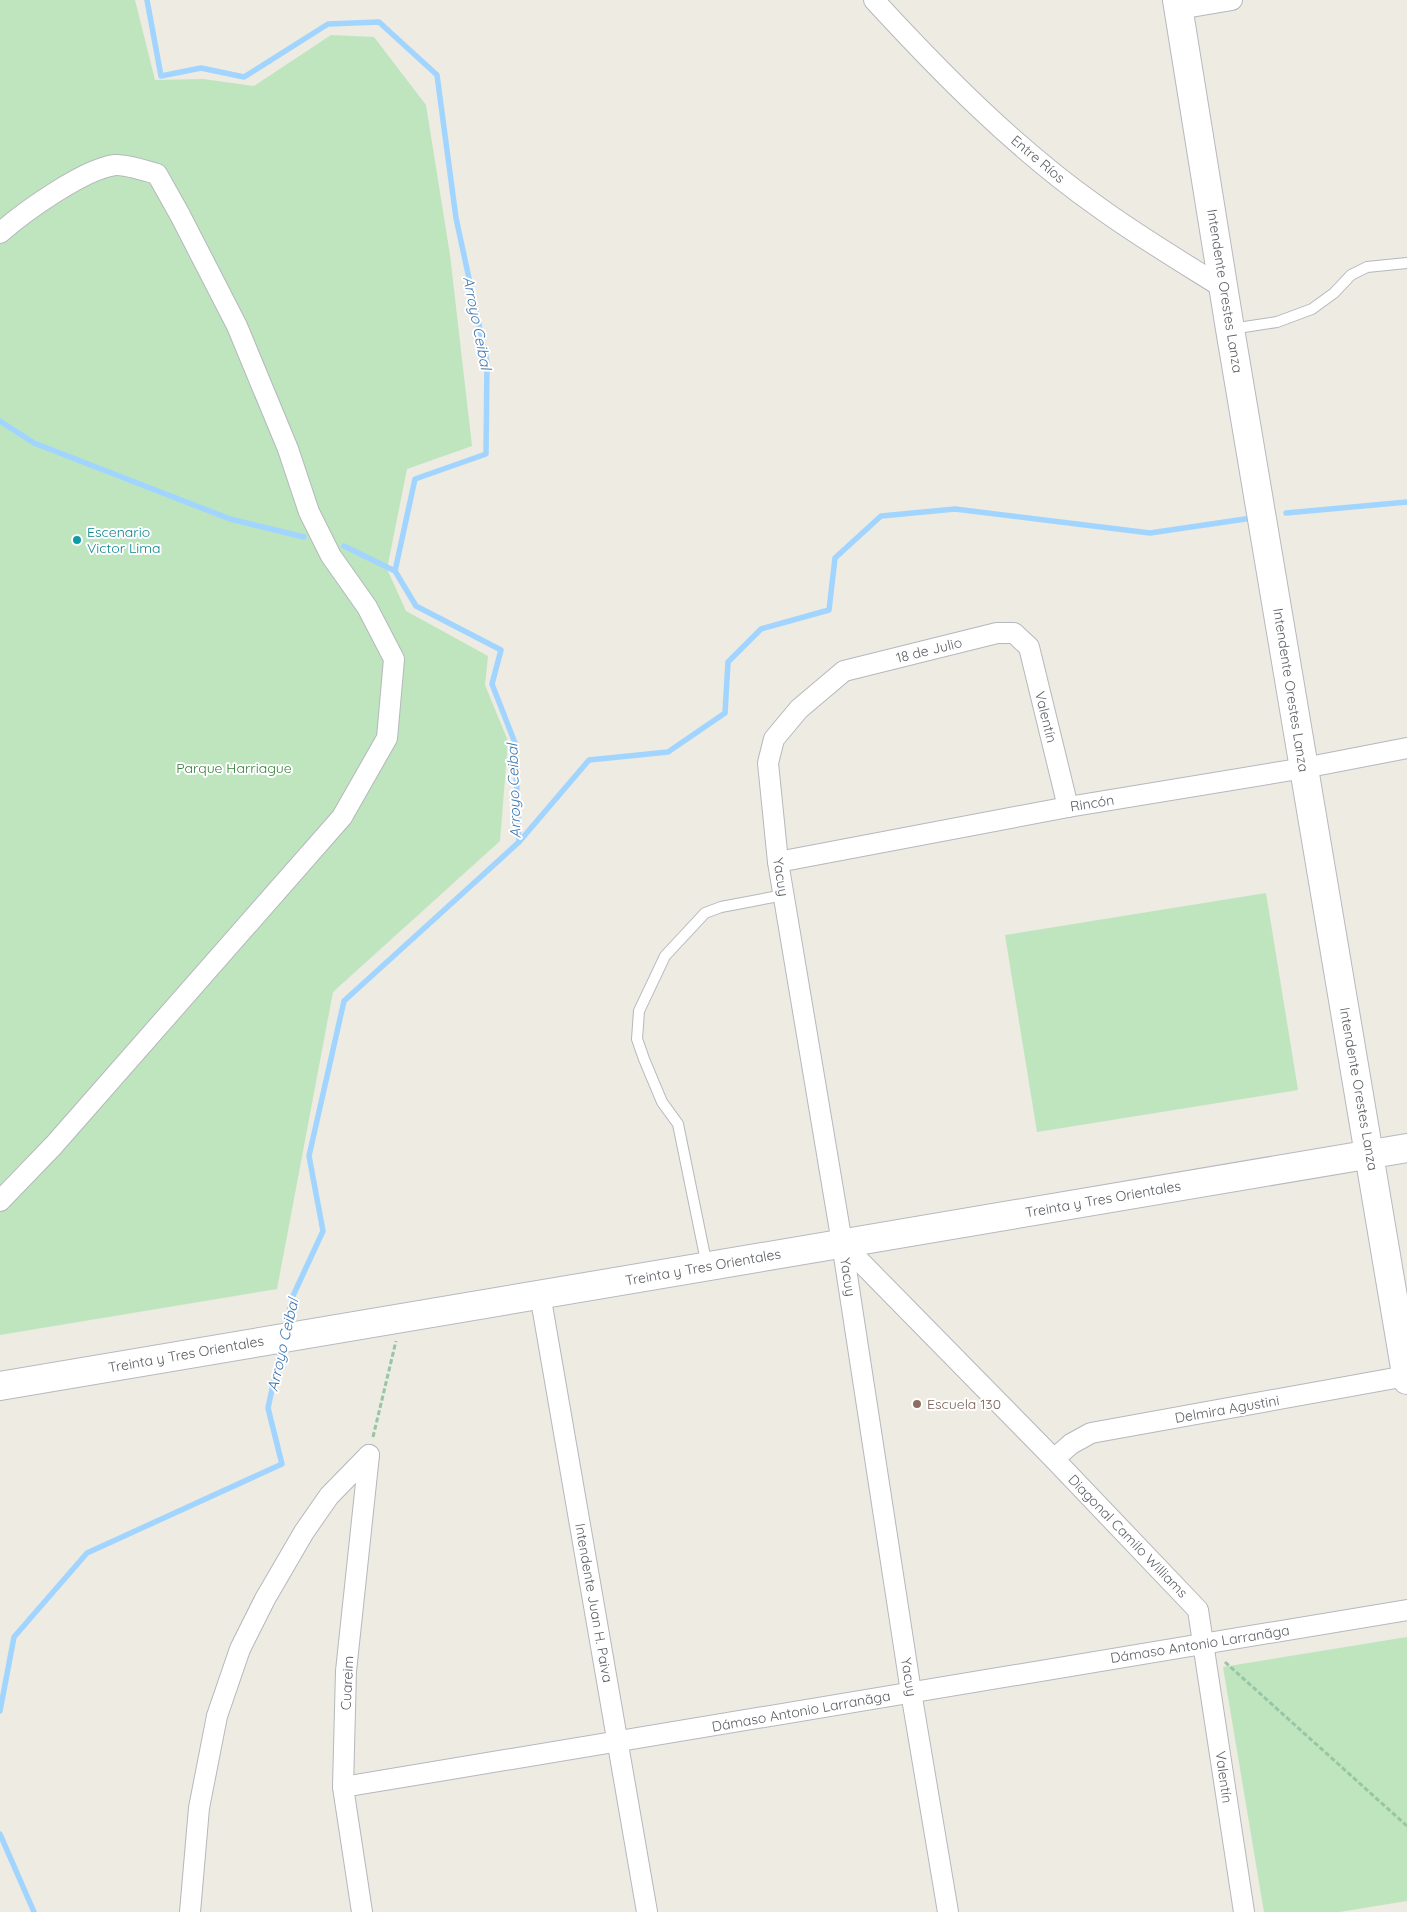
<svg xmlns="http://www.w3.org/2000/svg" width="1407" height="1912" viewBox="0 0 1407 1912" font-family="Quicksand,sans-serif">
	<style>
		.green { fill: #bee5be }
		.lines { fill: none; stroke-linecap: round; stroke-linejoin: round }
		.stream { stroke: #a1d5ff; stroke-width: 5.5 }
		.lane-casing { stroke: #b5b8bc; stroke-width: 12 }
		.street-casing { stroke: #b5b8bc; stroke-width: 22 }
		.secondary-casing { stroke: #b6b9be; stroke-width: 30 }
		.path { stroke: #97c6a4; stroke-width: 3; stroke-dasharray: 5 2.5; stroke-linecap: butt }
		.lane { stroke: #fff; stroke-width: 10 }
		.street { stroke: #fff; stroke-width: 20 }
		.secondary { stroke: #fff; stroke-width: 28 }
		.culture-dot { fill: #0f9aa8; stroke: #fff; stroke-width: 2 }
		.education-dot { fill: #8d6e63; stroke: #fff; stroke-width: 2 }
		.labels { text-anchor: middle; stroke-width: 4; stroke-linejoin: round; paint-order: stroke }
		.street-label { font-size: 14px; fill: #5a5e63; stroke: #fff }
		.culture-label { font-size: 14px; fill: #0d838f; stroke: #fff; text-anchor: start }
		.park-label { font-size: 14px; fill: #348138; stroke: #fff }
		.education-label { font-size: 14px; fill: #785e54; stroke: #fff; text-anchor: start }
		.water-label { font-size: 15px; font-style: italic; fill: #3e76b0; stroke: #fff }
	</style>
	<rect width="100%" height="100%" fill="#edebe2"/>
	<g class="green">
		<path d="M0 0H135L155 80 203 79 254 86 331 35 374 37 426 105 450 255 472 446 407 469 387 569 406 611 488 656 485 685 508 741 500 841 333 992 277 1289 0 1335Z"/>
		<path d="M1266 893 1298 1090 1037 1132 1005 935Z"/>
		<path d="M1407 1637V1901L1339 1912H1264L1223 1667Z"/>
	</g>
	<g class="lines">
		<g class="stream">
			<path d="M147 0 161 76 201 68 244 77 328 24 379 22 437 75 456 218 487 362 486 454 415 479 395 571 416 606 501 650 492 684 515 743 519 842 344 1001 309 1156 323 1231 292 1298 285 1330"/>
			<path d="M0 421 34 443 230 519 304 537"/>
			<path d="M1286 513 1407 502"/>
			<path d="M344 546 395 571"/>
			<path d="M519 842 589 760 668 752 725 713 728 662 761 629 829 610 835 558 881 516 955 509 1150 533 1252 518"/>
			<path d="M0 1711 14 1637 87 1553 282 1464 268 1408 281 1347"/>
			<path d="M0 1834 34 1912"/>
		</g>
		<defs>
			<g id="lane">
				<path d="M1231 329 1277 322 1312 309 1334 293 1351 275 1367 267 1407 263"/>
				<path d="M707 1266 678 1124 662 1102 644 1059 637 1039 639 1011 665 956 705 913 721 907 784 895"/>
			</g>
			<g id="street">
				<path d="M874 0C942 74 1015 148 1097 206 1138 236 1182 262 1225 289"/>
				<path d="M1179 9 1232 0"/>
				<path d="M0 233C25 211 84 169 115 165 126 164 146 171 157 174L180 215 237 326 288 449 309 512 331 556 367 607 394 659 387 738 342 817 54 1145 0 1201"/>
				<path d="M778 862 1068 807 1304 768 1407 748"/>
				<path d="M842 1243 1054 1459 1198 1610 1244 1912"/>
				<path d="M540 1294 647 1912"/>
				<path d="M1054 1459 1071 1444 1091 1433 1406 1376"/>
				<path d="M343 1787 1407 1610"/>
				<path d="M190 1912 199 1808 217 1716 240 1649 265 1599 304 1532 329 1496 369 1455"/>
				<path d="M362 1912 343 1787 346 1671 369 1455"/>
				<path d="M948 1912 911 1692 842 1243 778 862 768 763 774 739 799 709 844 671 997 633H1014L1029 647 1068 807"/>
			</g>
			<g id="secondary">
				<path d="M1177 0 1230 329 1407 1380"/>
				<path d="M0 1386 1407 1148"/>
			</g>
		</defs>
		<use href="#lane" class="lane-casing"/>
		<use href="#street" class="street-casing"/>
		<use href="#secondary" class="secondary-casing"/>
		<g class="path">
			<path d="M373 1437 396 1341"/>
			<path d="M1225 1662 1407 1826"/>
		</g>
		<use href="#lane" class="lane"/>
		<use href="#street" class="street"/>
		<use href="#secondary" class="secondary"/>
	</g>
	<circle class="culture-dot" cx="77" cy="540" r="5"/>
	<circle class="education-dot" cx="917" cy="1404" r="5"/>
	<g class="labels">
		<g class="street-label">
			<text transform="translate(1038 159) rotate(40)" y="5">Entre Ríos</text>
			<text transform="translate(1225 291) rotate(81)" y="5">Intendente Orestes Lanza</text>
			<text transform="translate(929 650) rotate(-14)" y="5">18 de Julio</text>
			<text transform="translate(1291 690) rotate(81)" y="5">Intendente Orestes Lanza</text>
			<text transform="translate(1046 717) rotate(76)" y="5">Valentín</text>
			<text transform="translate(1092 803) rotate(-9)" y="5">Rincón</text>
			<text transform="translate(781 877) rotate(81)" y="5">Yacuy</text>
			<text transform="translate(1359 1089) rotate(80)" y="5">Intendente Orestes Lanza</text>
			<text transform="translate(1103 1199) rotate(-10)" y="5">Treinta y Tres Orientales</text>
			<text transform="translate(703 1267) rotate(-10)" y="5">Treinta y Tres Orientales</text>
			<text transform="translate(848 1277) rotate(81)" y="5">Yacuy</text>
			<text transform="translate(186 1354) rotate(-10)" y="5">Treinta y Tres Orientales</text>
			<text transform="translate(1227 1409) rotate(-10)" y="5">Delmira Agustini</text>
			<text transform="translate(1128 1536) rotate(46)" y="5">Diagonal Camilo Williams</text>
			<text transform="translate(594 1603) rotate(80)" y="5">Intendente Juan H. Paiva</text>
			<text transform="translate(1200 1644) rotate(-9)" y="5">Dámaso Antonio Larranãga</text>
			<text transform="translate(909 1677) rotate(81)" y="5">Yacuy</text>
			<text transform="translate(347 1683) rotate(-87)" y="5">Cuareim</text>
			<text transform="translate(801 1711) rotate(-10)" y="5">Dámaso Antonio Larranãga</text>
			<text transform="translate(1224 1777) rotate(82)" y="5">Valentín</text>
		</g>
		<g class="culture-label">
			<text x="87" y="537">Escenario<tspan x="87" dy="16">Victor Lima</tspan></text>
		</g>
		<g class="park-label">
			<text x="234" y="773">Parque Harriague</text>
		</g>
		<g class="education-label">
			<text x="927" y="1409">Escuela 130</text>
		</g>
		<g class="water-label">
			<text transform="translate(477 323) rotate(79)" y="5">Arroyo Ceibal</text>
			<text transform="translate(514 791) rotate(-92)" y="5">Arroyo Ceibal</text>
			<text transform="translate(283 1345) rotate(-77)" y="5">Arroyo Ceibal</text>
		</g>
	</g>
</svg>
